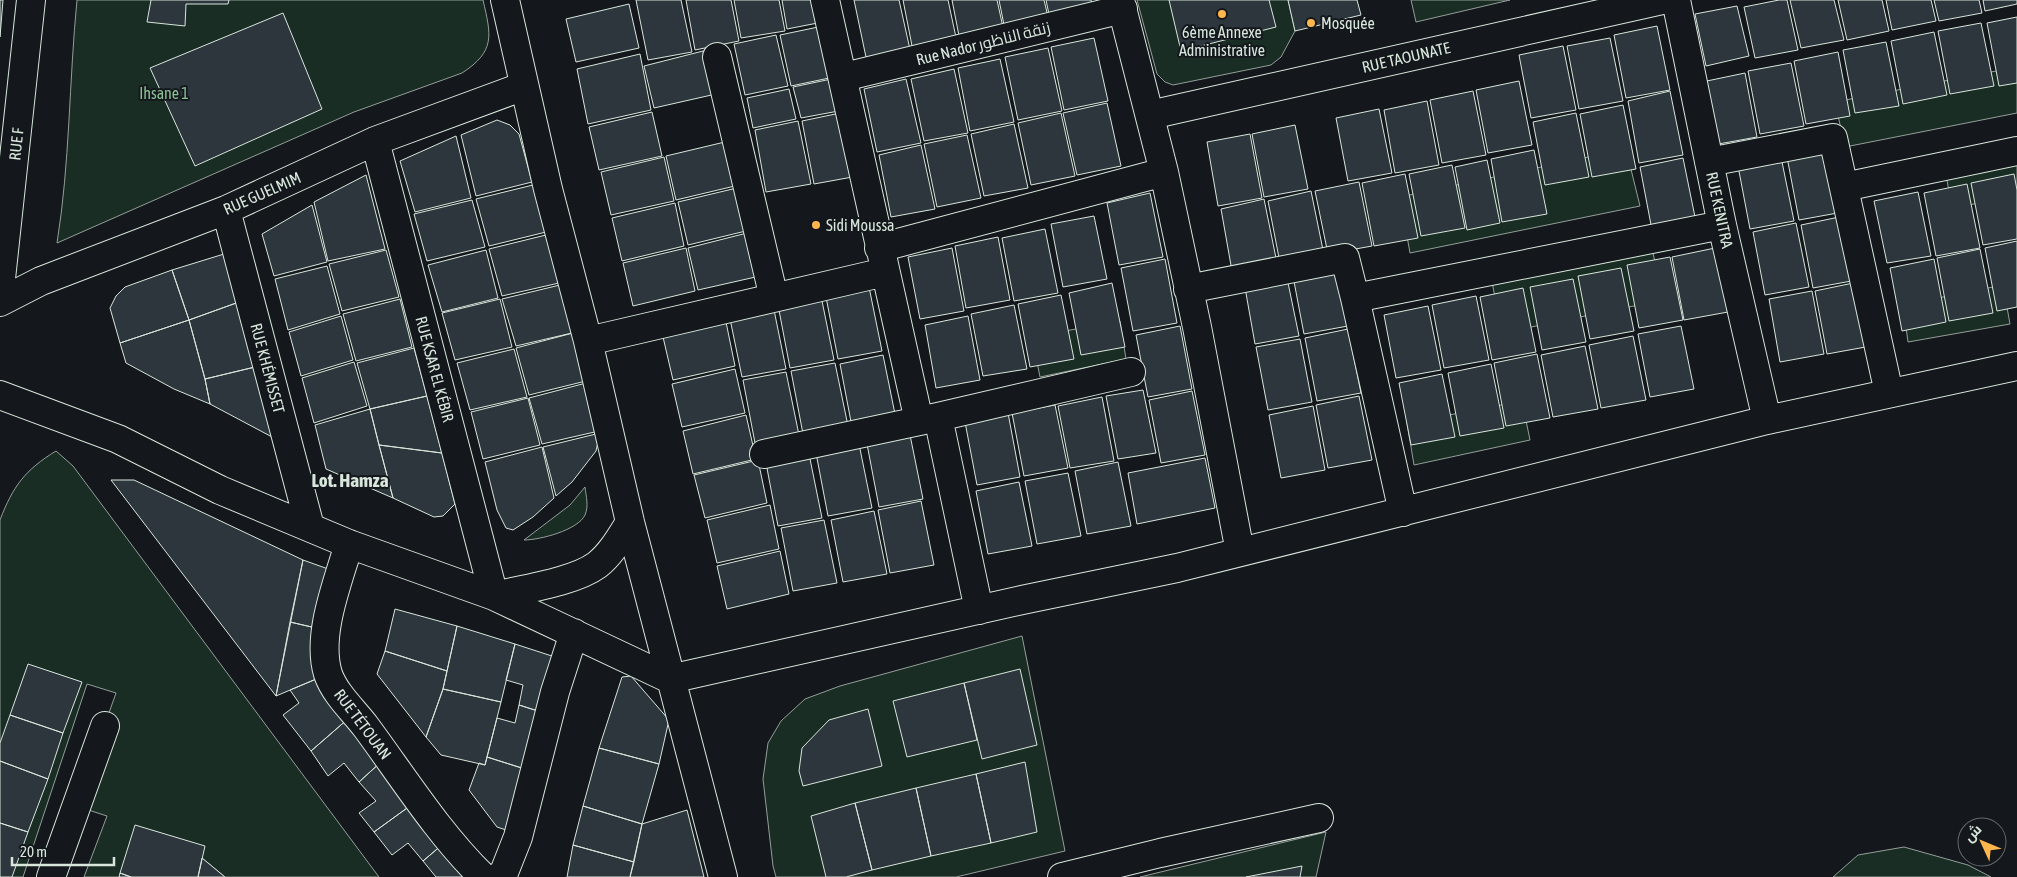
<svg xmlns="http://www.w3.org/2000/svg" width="2017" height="877" font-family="'Asap Condensed',Cairo,sans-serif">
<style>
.green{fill:#1a2d24;stroke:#939e99}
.building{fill:#2c363c;stroke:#d8e6dc}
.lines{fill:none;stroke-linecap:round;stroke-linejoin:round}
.minor-casing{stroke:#d8e6dc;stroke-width:30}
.minor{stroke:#14181c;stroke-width:28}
.poi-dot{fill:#ffb74d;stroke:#14181c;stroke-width:2}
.labels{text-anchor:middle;stroke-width:4;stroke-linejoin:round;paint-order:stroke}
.poi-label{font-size:16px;fill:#d8e6dc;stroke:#14181c;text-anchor:start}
.street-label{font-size:16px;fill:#d8e6dc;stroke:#14181c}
.park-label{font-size:16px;fill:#8ac095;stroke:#14181c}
.quarter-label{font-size:19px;font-weight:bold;fill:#d8e6dc;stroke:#14181c}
</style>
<rect width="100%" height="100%" fill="#14181c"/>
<path class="green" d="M77 0H483C491 35 496 51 462 73L354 112 57 243C70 163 69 81 77 0Z
M1137 0H1288L1295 31 1281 57 1271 65 1173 85 1165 82 1157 74Z
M1411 0H1510L1416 22Z
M2017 67V113L1845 147 1835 102Z
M1626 149 1640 206 1410 253 1400 197Z
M2017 162V196L1952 208 1946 175Z
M1652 248 1663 300 1502 333 1492 282Z
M2003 285 2010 324 1908 342 1903 305Z
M1120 321 1126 359 1040 377 1032 337Z
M1522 401 1530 440 1414 465 1407 423Z
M56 451 73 466 379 877H225L202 858 198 877H84L107 816 76 806 116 693 87 684 23 877H0V520C13 486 25 470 56 451Z
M585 487C586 496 589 506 585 515 578 530 540 540 524 540L570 505Z
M1022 636 1065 851 956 877H776L773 866 763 779 768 743 781 721 805 699 840 686Z
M1326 832 1316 877H1140Z
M1904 847 1968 865 1991 877H1833L1858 855Z"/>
<path class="building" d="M0 0H3L0 37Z
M151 0H229L228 4H186L185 26 147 22Z
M636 0H681L692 52 648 60Z
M686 0H731L739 41 695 50Z
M734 0H779L785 31 741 38Z
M782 0H823L828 21 787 29Z
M854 0H899L911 54 867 62Z
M903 0H948L957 42 913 51Z
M952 0H997L1004 32 960 41Z
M999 0H1044L1049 21 1005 30Z
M1046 0H1091L1094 11 1050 19Z
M1169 0H1269L1276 27 1181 51Z
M1288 0H1357L1361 15 1295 31Z
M1779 0H1787L1798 50 1755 58 1744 7Z
M1790 0H1834L1844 40 1801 48Z
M1838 0H1882L1889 31 1847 40Z
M1886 0H1931L1936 21 1892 30Z
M1934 0H1979L1982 13 1939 21Z
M1983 0H2017V4L1985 11Z
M629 4 639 48 576 62 566 19Z
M1737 6 1749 56 1706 66 1695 14Z
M283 13 322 109 195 166 150 68Z
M2017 17V83L1999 86 1987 23Z
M1981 23 1994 86 1950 94 1938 31Z
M823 26 834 77 791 86 780 35Z
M1657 26 1670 90 1626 98 1614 35Z
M1934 32 1947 95 1903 104 1891 41Z
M776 35 788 86 745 95 734 44Z
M1094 38 1108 101 1064 110 1051 47Z
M1610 38 1623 101 1579 109 1567 46Z
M1886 42 1899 106 1855 113 1843 50Z
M1563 46 1576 110 1531 118 1519 55Z
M1048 48 1062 111 1018 120 1005 57Z
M707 50 716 94 654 108 644 66Z
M1838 52 1850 116 1806 124 1794 61Z
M640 54 651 110 588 124 577 69Z
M1000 59 1014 122 970 131 958 68Z
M1791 63 1804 126 1760 134 1748 71Z
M954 69 968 133 924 141 911 79Z
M1745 73 1757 137 1713 145 1702 82Z
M836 78 844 110 801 118 793 87Z
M906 79 921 143 877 152 864 89Z
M1519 81 1532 145 1488 153 1476 90Z
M789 89 796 119 753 128 747 98Z
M1473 91 1486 155 1442 163 1430 100Z
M1670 91 1683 155 1639 163 1628 101Z
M1427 101 1439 165 1395 173 1384 110Z
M1107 103 1121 166 1077 175 1063 113Z
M1623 105 1636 169 1592 177 1580 114Z
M1379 109 1392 173 1348 181 1336 118Z
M652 112 662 156 599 170 589 127Z
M845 112 858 176 814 184 802 121Z
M1061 113 1075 176 1031 185 1018 123Z
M1576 113 1589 177 1545 185 1533 122Z
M497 120 510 125 519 134 532 182 476 196 461 135Z
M798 121 811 184 766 192 755 130Z
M1014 124 1028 188 984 196 971 134Z
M1295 125 1308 189 1264 197 1252 134Z
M1250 134 1262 198 1218 206 1207 142Z
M967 135 981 198 937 207 924 144Z
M456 136 471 198 415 212 400 161Z
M729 141 739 185 676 200 666 156Z
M921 145 935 209 891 217 879 155Z
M1830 148 1843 212 1799 220 1787 157Z
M1534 150 1547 214 1502 222 1491 159Z
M664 157 674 201 611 215 601 172Z
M1781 157 1794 221 1750 229 1738 166Z
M1683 158 1696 222 1652 230 1640 167Z
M1487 160 1500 223 1467 230 1455 167Z
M1452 165 1465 228 1421 236 1409 174Z
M1405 174 1418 238 1374 246 1362 183Z
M2014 174 2017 190V239L1983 245 1971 183Z
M366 175 385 249 328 261 314 202Z
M1359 182 1372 246 1328 254 1315 191Z
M1967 184 1980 248 1936 256 1924 193Z
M533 185 546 232 489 246 476 199Z
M741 187 750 230 688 245 678 202Z
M1311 191 1324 255 1280 263 1268 201Z
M1918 192 1931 256 1887 263 1874 201Z
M1150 193 1163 257 1119 265 1107 203Z
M1264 199 1277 263 1232 271 1221 209Z
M472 200 485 247 427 261 414 214Z
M675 203 684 246 622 261 612 218Z
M312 205 327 262 274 276 262 234Z
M1094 216 1107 279 1063 287 1051 224Z
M1844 216 1857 280 1813 288 1801 225Z
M1796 223 1809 287 1765 295 1753 232Z
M1045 229 1058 293 1014 301 1002 238Z
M751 232 760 276 698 290 688 248Z
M546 235 559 283 502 296 489 249Z
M998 237 1010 300 966 308 955 246Z
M2017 241V307L1997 311 1985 248Z
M686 248 695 291 633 306 623 263Z
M952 248 964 311 920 319 908 257Z
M1715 248 1728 312 1684 320 1672 257Z
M1980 249 1993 313 1949 321 1937 258Z
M386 250 399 297 342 311 329 264Z
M486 250 498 298 442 312 428 265Z
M224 254 239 302 189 320 172 270Z
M1670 257 1683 320 1639 328 1627 265Z
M1165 259 1177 323 1133 331 1121 268Z
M1934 259 1946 322 1902 331 1890 268Z
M1335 262 1348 326 1304 334 1292 271Z
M327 266 340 314 288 330 275 279Z
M1621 268 1634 331 1590 339 1578 276Z
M172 270 189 320 120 343 110 308 116 296 125 287Z
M1286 273 1299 336 1255 344 1244 282Z
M1573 279 1586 342 1542 350 1530 287Z
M1858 282 1871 346 1827 354 1815 291Z
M1112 283 1125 347 1081 355 1069 293Z
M560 285 572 333 516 346 502 299Z
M869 287 882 351 838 359 826 297Z
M1523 288 1536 352 1492 360 1480 297Z
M1812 291 1824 354 1780 362 1769 299Z
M1061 295 1074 359 1030 367 1018 304Z
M821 296 834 360 790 368 778 305Z
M1476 296 1489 360 1444 368 1432 305Z
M400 299 412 347 356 361 343 314Z
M500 299 512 347 455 360 442 313Z
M239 302 255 367 205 379 189 320Z
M773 305 786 369 742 377 729 314Z
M1014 305 1027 369 983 376 971 314Z
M1428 306 1441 370 1396 378 1384 315Z
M341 316 353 360 301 376 289 332Z
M968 316 980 380 936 388 925 325Z
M189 320 205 379 210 404 174 389 126 363 120 343Z
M726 322 735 366 673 380 663 337Z
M1180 326 1192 389 1148 397 1136 335Z
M1681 326 1694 389 1650 397 1638 334Z
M1348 329 1361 393 1317 401 1305 338Z
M573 333 586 381 529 395 516 348Z
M1633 336 1646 400 1601 408 1589 345Z
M1300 339 1312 402 1268 410 1256 347Z
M1585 346 1598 409 1553 417 1541 355Z
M414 348 427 396 370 409 357 363Z
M514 349 527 397 470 410 457 363Z
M1537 354 1550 418 1506 426 1494 363Z
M883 355 896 419 852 427 840 364Z
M354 362 367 406 314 423 302 378Z
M835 363 848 426 803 434 791 371Z
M1491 364 1504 428 1460 436 1448 373Z
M255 367 274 438 210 404 205 379Z
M735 369 745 413 682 427 672 384Z
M786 372 799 435 755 443 743 380Z
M1442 374 1455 437 1411 445 1399 383Z
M586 383 599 431 542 444 529 398Z
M1143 390 1156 453 1118 459 1106 396Z
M1192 391 1205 455 1161 463 1149 400Z
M427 396 442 453 379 445 370 409Z
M1359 396 1372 460 1328 468 1316 405Z
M1102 397 1114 461 1070 468 1058 406Z
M528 398 540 445 483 459 471 412Z
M1055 405 1068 468 1024 476 1012 413Z
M1313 406 1325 470 1281 478 1269 415Z
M370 409 379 445 393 498 326 469 315 425Z
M1008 413 1020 477 977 485 965 422Z
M746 415 756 459 693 474 683 431Z
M600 433 596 451 572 482 556 496 543 447Z
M910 435 923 499 879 507 867 444Z
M859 444 872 508 828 516 816 453Z
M379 445 442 453 455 504 443 516 434 517 393 498Z
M542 447 554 498 533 517 513 530 506 528 497 510 485 462Z
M809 454 822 518 778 526 766 463Z
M1205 458 1215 508 1137 524 1128 473Z
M758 460 767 503 705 518 694 475Z
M1118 462 1131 526 1087 534 1075 471Z
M1068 473 1081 536 1037 544 1025 481Z
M111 480H134L303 560 276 696Z
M1019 482 1032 546 988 554 976 491Z
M921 501 934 565 890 573 878 510Z
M770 505 779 549 717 563 707 520Z
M874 511 887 574 843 582 831 520Z
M824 520 837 583 793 591 781 528Z
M780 551 789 594 727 609 717 566Z
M303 560 331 570 316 628 290 622Z
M395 609 457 626 447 671 385 651Z
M290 622 316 628 321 677 276 696Z
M457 626 515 644 501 702 443 689Z
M515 644 558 658 541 712 519 705 523 685 506 680Z
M385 651 447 671 443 689 426 737 377 674Z
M28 664 82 682 63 733 10 715Z
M1020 669 1037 745 982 759 964 683Z
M631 676 669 720 659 764 599 748 622 677Z
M321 677 349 718 311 751 283 715 299 703 290 690Z
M964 683 977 740 907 757 893 701Z
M443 689 501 702 485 765 441 755 426 737Z
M519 705 541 712 528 770 487 757 497 718 515 723Z
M868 709 882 766 803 786 799 771 802 748 829 720Z
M10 715 63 733 48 779 0 761V743Z
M349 718 382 761 359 782 344 763 328 776 311 751Z
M599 748 659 764 642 824 583 806Z
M487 757 528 770 512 832 497 827 469 790 479 763 485 765Z
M0 761 48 779 28 832 0 823Z
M382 761 414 803 374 832 359 813 376 801 359 782Z
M1025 762 1037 832 991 843 976 774Z
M976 774 991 843 931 856 916 788Z
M916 788 931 856 872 870 855 803Z
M414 803 443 844 423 861 408 843 392 855 374 832Z
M855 803 872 870 846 877H826L811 816Z
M583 806 642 824 634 862 573 845Z
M687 810 704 877H630L642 824Z
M0 823 28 832 12 877H0Z
M135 825 205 846 198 877H131L120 873Z
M443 844 471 877H436L423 861Z
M573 845 634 862 630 877H567Z
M202 858 225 877H198Z
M1302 866 1300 877H1246Z
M120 873 131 877H119Z"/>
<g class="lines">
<defs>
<path id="minor" d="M505 0 548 189 588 341 630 522 723 877
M825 0 919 421
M1120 0 1164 172 1197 327 1240 552
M1676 0 1722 225 1767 420
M717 57 774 298
M844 77 1123 9
M1150 115 1662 0
M375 141 494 596C523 589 574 582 597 565 611 554 620 538 630 522
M1709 162 1833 138 1889 393
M1844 187 2017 151
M226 210 310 527
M879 248 1164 172
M0 288 31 0
M1188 289 1345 258 1355 298
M0 302 41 281 226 210 375 141 524 86
M588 341 885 272
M0 395 118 439 220 490 349 544 494 596 670 679 1022 600 1177 568 1767 420 2017 366
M938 417 979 610
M764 454 938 417 1131 372
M1403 512 1355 298 1722 225
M349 544C338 582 316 635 328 674 335 694 353 710 366 727 403 777 438 833 483 877
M51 877 105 726
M498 877 503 875 518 837 555 692 574 633
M1062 877 1160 853 1319 818"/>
</defs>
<use href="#minor" class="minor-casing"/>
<use href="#minor" class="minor"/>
</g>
<g class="poi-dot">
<circle cx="1222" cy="14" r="5"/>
<circle cx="1311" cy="23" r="5"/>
<circle cx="816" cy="225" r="5"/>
</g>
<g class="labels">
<g class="poi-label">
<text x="1321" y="29">Mosquée</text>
<text x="1222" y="38" text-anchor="middle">6ème Annexe<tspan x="1222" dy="18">Administrative</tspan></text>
<text x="826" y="231">Sidi Moussa</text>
</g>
<g class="street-label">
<text transform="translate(983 43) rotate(-14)" y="6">Rue Nador زنقة الناظور</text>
<text transform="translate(1406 57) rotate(-13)" y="6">RUE TAOUNATE</text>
<text transform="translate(16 144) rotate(-84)" y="6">RUE F</text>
<text transform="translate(262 193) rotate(-24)" y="6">RUE GUELMIM</text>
<text transform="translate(1720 210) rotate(78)" y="6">RUE KENITRA</text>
<text transform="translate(268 368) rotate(75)" y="6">RUE KHÉMISSET</text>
<text transform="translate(435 369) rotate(75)" y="6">RUE KSAR EL KÉBIR</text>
<text transform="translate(363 724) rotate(53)" y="6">RUE TÉTOUAN</text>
</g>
<g class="park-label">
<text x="164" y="99">Ihsane 1</text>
</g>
<g class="quarter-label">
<text x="350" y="487">Lot. Hamza</text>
</g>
</g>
<g transform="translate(1982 842) rotate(314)"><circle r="24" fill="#14181c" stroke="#626a69"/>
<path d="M0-4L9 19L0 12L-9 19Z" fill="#ffb74d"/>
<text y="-8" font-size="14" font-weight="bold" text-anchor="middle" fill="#d8e6dc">ش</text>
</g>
<path d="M12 857v8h102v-8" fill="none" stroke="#d8e6dc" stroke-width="2.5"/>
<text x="20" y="857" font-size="15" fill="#d8e6dc" stroke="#14181c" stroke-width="4" paint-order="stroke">20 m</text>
</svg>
